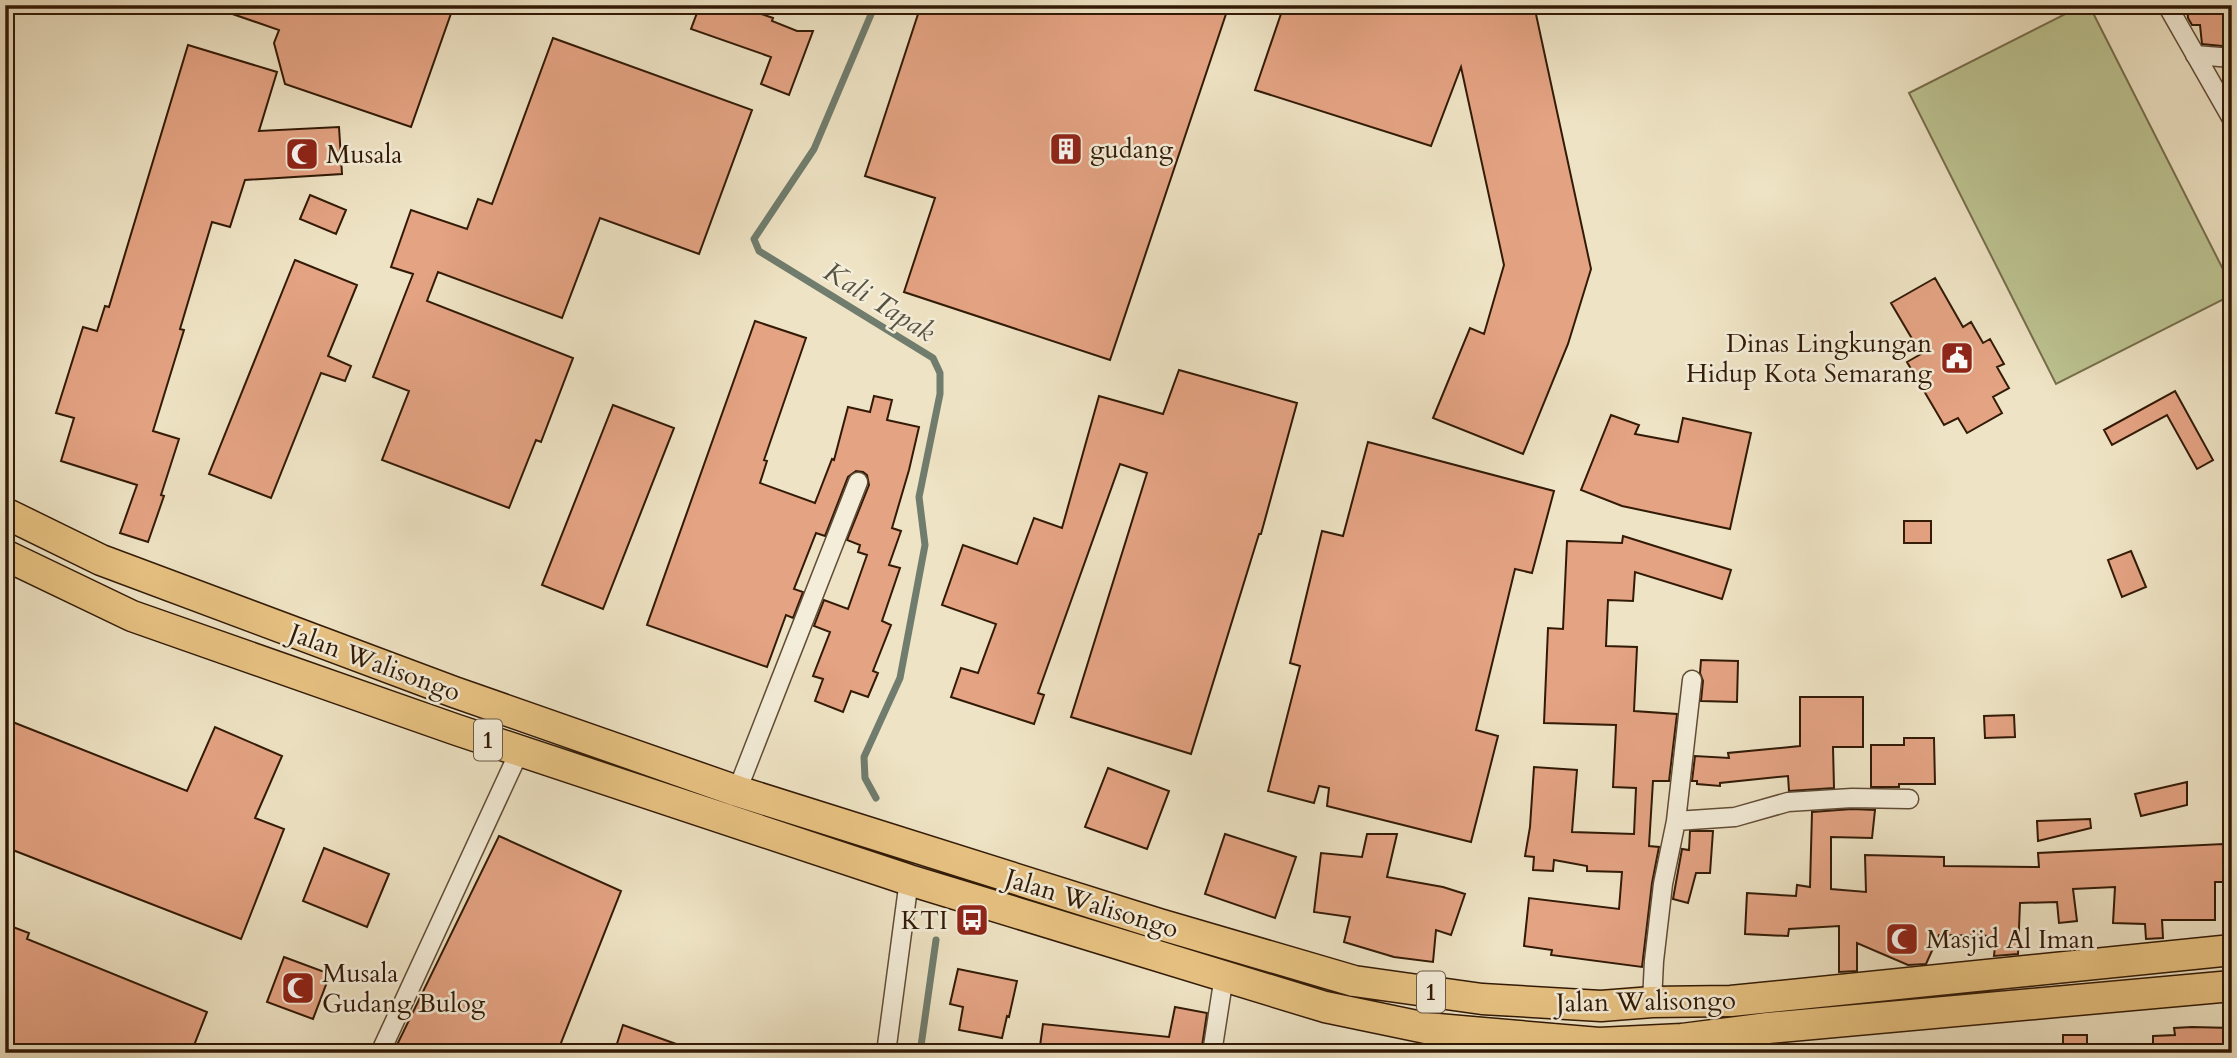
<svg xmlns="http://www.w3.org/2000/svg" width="2237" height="1058" font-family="Cardo,serif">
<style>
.green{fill:#bcc391;stroke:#776e4c;stroke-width:2}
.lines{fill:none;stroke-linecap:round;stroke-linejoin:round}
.stream{stroke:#707c6d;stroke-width:7}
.building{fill:#e4a383;stroke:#321a06;stroke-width:2}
.minor-casing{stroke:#614c36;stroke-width:21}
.trunk-casing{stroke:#321a06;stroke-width:33}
.minor{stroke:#f4edd9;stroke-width:18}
.trunk{stroke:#e7c282;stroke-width:30}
.labels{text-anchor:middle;stroke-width:5;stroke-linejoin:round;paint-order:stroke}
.shield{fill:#f4edd9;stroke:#6c5945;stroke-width:2}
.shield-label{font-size:24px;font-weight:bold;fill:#321a06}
.poi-label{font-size:26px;fill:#321a06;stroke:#f4edd9;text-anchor:start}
.street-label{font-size:26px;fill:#321a06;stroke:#f4edd9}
.water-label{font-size:28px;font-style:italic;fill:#565342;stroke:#f4edd9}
</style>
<rect width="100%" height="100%" fill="#eee3c4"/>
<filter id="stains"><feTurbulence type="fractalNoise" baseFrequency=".00286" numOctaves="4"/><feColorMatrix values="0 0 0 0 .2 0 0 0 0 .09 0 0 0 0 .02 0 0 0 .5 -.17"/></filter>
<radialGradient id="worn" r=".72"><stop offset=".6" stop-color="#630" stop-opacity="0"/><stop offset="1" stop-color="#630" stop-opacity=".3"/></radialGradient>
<path class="green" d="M2083 5H2089L2232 287V295L2056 384 1909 93Z"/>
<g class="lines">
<path class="stream" d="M875 5 814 149 754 239 759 251 933 358 940 373V394L919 497 925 545 900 678 864 757 865 778 876 798
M920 1053 936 940"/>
</g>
<path class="building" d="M215 5H454L411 127 285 84 274 43 279 30 215 8Z
M700 5H735L773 18 772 21 797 31H813L789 95 761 84 771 57 691 29Z
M921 5H1229L1110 360 904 292 935 198 865 176Z
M1284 5H1534L1591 269 1568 344 1523 454 1433 418 1470 328 1484 334 1504 265 1461 67 1431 146 1255 90Z
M2187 5H2232V47L2202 44 2200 25H2192L2188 18Z
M553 38 752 110 699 254 600 218 562 318 438 272 427 301 573 358 541 442 536 440 509 508 382 460 409 391 373 377 413 274 391 267 411 210 467 229 478 199 492 204Z
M188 45 277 72 259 131 339 127 342 174 245 180 230 227 212 222 180 329 184 330 153 431 179 439 161 495 164 496 148 542 120 533 137 485 61 461 74 418 56 413 83 327 97 331 105 306 109 307Z
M310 195 346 210 336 234 300 219Z
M295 260 357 285 328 356 351 366 345 381 321 373 271 498 209 474Z
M1935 278 1963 327 1971 322 1983 343 1990 339 2004 364 1997 367 2009 388 1993 397 2002 413 1967 433 1958 418 1944 425 1907 362 1921 354 1891 303Z
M755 321 806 338 764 460 767 461 760 483 815 503 832 459 834 460 848 407 870 412 874 396 892 400 887 420 919 427 909 470 892 528 901 531 889 565 900 568 882 621 891 625 873 671 878 673 868 697 851 691 843 712 815 701 823 679 813 676 830 632 814 626 824 600 848 609 867 555 858 552 860 545 847 540 869 485 867 475 863 472 856 471 848 477 825 536 816 533 794 589 803 592 793 618 786 615 767 667 647 625Z
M1179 370 1297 403 1261 534H1259L1191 754 1071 717 1147 473 1120 464 1038 693 1044 695 1034 724 951 697 961 668 978 673 996 624 942 605 963 545 1017 564 1034 518 1062 528 1099 396 1163 414Z
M2175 391 2213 460 2197 469 2167 415 2112 445 2104 430Z
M613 405 674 428 603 609 542 585Z
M1611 415 1639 425 1635 434 1678 442 1683 418 1751 433 1730 529 1622 506 1581 490Z
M1368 442 1554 491 1532 573 1515 569 1476 730 1498 736 1471 842 1327 806 1329 788 1319 786 1314 803 1268 791 1300 666 1290 663 1322 531 1343 536Z
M1904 521H1931V543H1904Z
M1623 536 1731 570 1722 599 1635 572 1633 601 1608 600 1606 646 1637 647 1634 711 1677 714 1669 781H1653L1649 846 1659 847 1652 883 1642 967 1551 955 1552 950 1524 946 1529 898 1619 909 1622 872 1587 871V866L1554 860 1553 871 1533 870 1534 857 1525 856 1530 827 1534 767 1577 770 1572 832 1634 834 1636 788 1613 787 1616 725 1544 723 1548 628 1563 629 1567 541 1622 543Z
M2131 551 2146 587 2122 597 2108 560Z
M1701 660 1738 661 1737 702 1701 701 1703 681 1700 673Z
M1800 697H1863V747H1833L1834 788 1789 791 1788 776 1720 783V786L1697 784V781H1692L1695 756 1729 758 1728 753 1800 746Z
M2014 715 2015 737 1985 738 1984 716Z
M5 719 187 791 215 727 282 756 255 818 284 829 241 939 5 847Z
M1904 738H1934L1935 784H1899V787H1871V745H1904Z
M1108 768 1169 791 1147 849 1085 827Z
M2187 782V805L2141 816 2135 794Z
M1852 809 1875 810 1872 838 1831 837V889L1866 892 1865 855 1944 857V866L2039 867 2038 853 2223 844V882H2215V920H2162L2163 938 2146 939 2145 924 2113 923 2115 887 2073 889 2077 921 2059 923 2057 902 2020 903 2018 954 1994 956 1996 936 1939 935 1926 964 1908 965 1857 943V971L1839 972V926L1789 929 1788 936 1745 934 1747 893 1796 896 1797 885 1810 887 1812 812Z
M2090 819 2091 828 2038 841 2037 821Z
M1690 831H1713L1710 873H1696L1688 903 1673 899 1682 849 1689 850Z
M1225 834 1296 857 1275 918 1205 894Z
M1367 834H1397L1387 877 1443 887 1465 894 1451 935 1436 930 1433 962 1394 957 1344 942 1350 917 1314 912 1321 853 1362 857Z
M499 836 621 891 557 1053H393Z
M324 848 389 874 367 927 303 901Z
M5 924 29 933 27 939 207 1012 191 1053H5Z
M284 957 330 974 313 1019 267 1002Z
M958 969 1017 981 1009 1017 1007 1016 1002 1038 959 1030 963 1007 950 1004Z
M1175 1007 1207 1013 1201 1053H1039L1043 1024 1169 1037Z
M623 1025 693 1050V1053H614Z
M2192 1027 2232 1028V1053H2153V1036L2175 1035 2174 1028Z
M2063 1035H2087V1053H2063Z"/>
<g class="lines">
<defs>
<path id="minor" d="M2167 5 2232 119
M2195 55 2232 58
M737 791 858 482
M1676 821 1735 817 1788 802 1852 798 1909 799
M1652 1002 1654 961 1663 884 1676 821 1692 680
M380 1053 520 750
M886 1053 909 880
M1212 1053 1224 976"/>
<path id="trunk" d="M5 513 101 560 454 692 737 791 1159 924 1354 981 1482 999 1601 1006 1652 1002 1731 1001 2232 950
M5 555 132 616 457 730 909 880 1325 1007 1426 1028 1599 1043 1682 1039 1768 1028 2232 986"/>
</defs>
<use href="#minor" class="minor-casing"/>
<use href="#trunk" class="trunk-casing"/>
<use href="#minor" class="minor"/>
<use href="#trunk" class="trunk"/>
</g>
<defs>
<symbol id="building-square" viewBox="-11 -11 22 22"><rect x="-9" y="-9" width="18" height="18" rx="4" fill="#8f2418" stroke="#f4edd9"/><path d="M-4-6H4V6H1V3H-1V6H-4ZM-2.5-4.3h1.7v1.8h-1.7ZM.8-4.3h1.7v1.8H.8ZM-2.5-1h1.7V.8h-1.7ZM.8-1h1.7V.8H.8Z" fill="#fff"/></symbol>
<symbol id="mosque-square" viewBox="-11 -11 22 22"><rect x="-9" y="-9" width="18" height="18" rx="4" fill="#8f2418" stroke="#f4edd9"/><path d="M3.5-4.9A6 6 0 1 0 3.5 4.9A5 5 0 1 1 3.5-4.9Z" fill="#fff"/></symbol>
<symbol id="civic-square" viewBox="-11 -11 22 22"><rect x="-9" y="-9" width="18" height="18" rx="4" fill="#8f2418" stroke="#f4edd9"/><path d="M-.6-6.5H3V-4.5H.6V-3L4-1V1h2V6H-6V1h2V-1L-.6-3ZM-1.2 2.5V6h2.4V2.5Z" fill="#fff"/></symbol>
<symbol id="bus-square" viewBox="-11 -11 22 22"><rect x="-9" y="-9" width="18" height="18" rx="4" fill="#8f2418" stroke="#f4edd9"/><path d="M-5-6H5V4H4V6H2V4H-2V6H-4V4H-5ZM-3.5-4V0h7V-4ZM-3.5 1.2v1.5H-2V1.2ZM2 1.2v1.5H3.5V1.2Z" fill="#fff"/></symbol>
</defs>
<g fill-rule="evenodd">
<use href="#building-square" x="1047" y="130" width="38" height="38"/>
<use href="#mosque-square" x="283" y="135" width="38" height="38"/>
<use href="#civic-square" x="1938" y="339" width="38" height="38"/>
<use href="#bus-square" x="953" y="901" width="38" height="38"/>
<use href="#mosque-square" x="1883" y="920" width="38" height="38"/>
<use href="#mosque-square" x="279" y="969" width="38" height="38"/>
</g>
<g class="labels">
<g class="shield">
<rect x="474" y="719.5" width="28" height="41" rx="5"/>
<rect x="1417" y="971.5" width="28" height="41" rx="5"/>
</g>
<g class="shield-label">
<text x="488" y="748">1</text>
<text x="1431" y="1000">1</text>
</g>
<g class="poi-label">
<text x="1090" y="158">gudang</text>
<text x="326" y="163">Musala</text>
<text x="1932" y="352" text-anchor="end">Dinas Lingkungan<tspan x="1932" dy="30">Hidup Kota Semarang</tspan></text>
<text x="948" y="929" text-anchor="end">KTI</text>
<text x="1926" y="948">Masjid Al Iman</text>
<text x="322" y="982">Musala<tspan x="322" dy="30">Gudang Bulog</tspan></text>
</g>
<g class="street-label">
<text transform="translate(375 662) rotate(20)" y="9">Jalan Walisongo</text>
<text transform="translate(1092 903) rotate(17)" y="9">Jalan Walisongo</text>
<text transform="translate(1646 1001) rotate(-1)" y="9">Jalan Walisongo</text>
</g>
<g class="water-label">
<text transform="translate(880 301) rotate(32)" y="10">Kali Tapak</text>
</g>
</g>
<rect width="2237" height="1058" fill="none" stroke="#eee3c4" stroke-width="28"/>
<rect x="7" y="7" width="2223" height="1044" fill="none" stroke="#321a06" stroke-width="3.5"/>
<rect x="14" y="14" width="2209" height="1030" fill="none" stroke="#321a06" stroke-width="2"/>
<rect width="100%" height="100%" filter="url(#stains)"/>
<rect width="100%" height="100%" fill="url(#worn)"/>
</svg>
